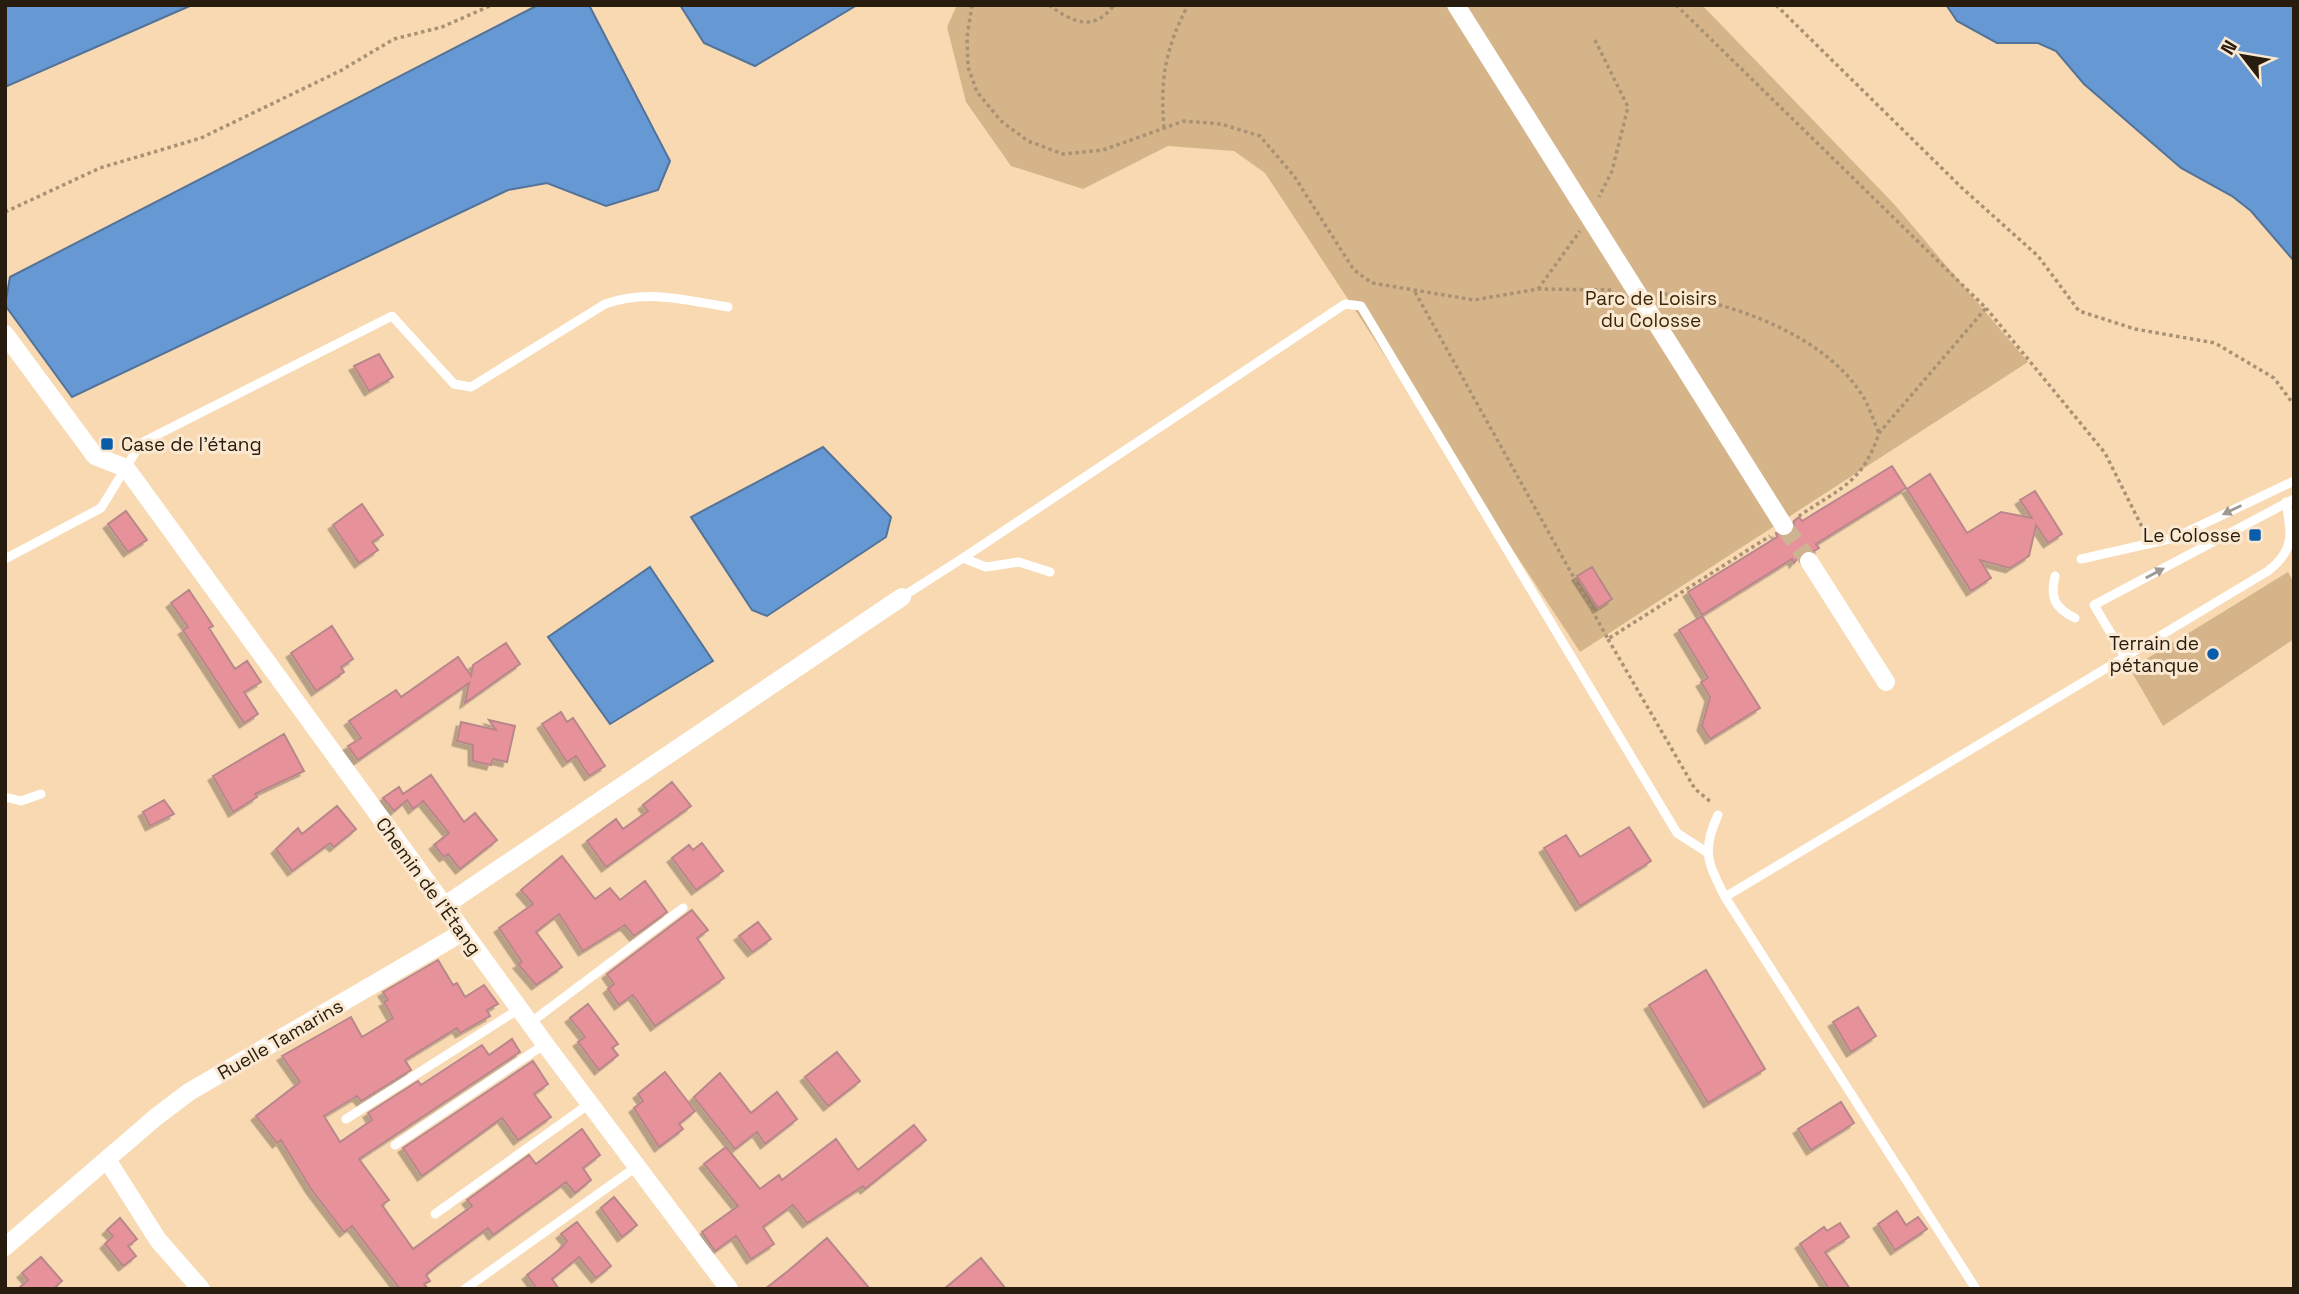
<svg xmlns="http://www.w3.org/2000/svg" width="2299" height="1294" font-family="'Space Grotesk',sans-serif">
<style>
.green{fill:#d5b48a}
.water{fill:#6698d3;stroke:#537398;stroke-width:2}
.building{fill:#e7929a;stroke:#b9878b;stroke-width:2;filter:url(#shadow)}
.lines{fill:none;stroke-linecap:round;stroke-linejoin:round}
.street-tunnel{stroke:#ceb391;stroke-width:18;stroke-dasharray:18 9;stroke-linecap:butt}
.path{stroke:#a99274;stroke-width:3.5;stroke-dasharray:3.5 3.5;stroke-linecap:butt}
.lane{stroke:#fff;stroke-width:9}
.street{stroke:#fff;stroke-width:18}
.oneway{fill:#9e9992}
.poi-dot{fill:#085caa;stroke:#fbe8d1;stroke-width:2.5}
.labels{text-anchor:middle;stroke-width:6;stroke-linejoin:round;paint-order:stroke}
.park-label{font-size:19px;fill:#3a2607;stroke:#fbe8d1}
.poi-label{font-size:19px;fill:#271c0d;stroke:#fbe8d1;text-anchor:end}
.street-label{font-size:19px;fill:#271c0d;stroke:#fbe8d1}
</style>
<defs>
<filter id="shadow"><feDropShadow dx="-4.5" dy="4.5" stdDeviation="0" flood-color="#0004"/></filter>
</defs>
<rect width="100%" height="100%" fill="#f8d9b2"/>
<path class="green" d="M957 5H1702L1894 204 2028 362 1580 652 1265 173 1234 151 1168 146 1083 189 1011 166 966 102 947 27Z
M2288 572 2294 583V639L2163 726 2130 669Z"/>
<path class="water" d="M5 5H192L5 87Z
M538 5H589L670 161 658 190 606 206 547 183 508 190 72 397 5 305 10 277Z
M680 5H857L755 66 704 43Z
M2294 5V261L2251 211 2232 196 2181 168 2084 84 2056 51 2038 43H1997L1957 21 1947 6Z
M823 447 891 517 886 537 767 616 752 610 691 517Z
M650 567 713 661 610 724 548 637Z"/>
<path class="building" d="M379 354 393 377 369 391 354 366Z
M1892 466 1906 488 1816 544 1819 548 1814 551 1802 552 1794 563 1792 559 1702 615 1688 592 1777 537 1776 533 1789 536 1794 531V521L1799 517 1802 521Z
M1930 474 1967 533 2001 512 2032 518 2020 500 2035 491 2062 534 2048 543 2036 525 2029 556 2010 568 1980 560 1991 578 1971 591 1907 489Z
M362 504 383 535 372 542 378 550 359 563 333 525Z
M126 511 147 540 128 552 108 524Z
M1592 567 1612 599 1598 608 1577 576Z
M189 590 213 626 209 628 235 669 247 661 261 682 244 692 258 714 244 723 183 630 188 627 171 603Z
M1702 616 1760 708 1710 739 1702 726 1710 697 1701 682 1708 678 1679 630Z
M332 626 353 659 341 667 344 672 316 691 291 653Z
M506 643 520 664 465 703 469 683 358 760 348 746 361 738 349 721 396 690 401 697 458 657 471 676 473 665Z
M561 712 567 722 573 718 605 766 589 776 576 756 567 762 542 724Z
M489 720 515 726 507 762 493 759 491 765 473 761V745L457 741 461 722 496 730Z
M284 734 304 771 255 794 257 797 233 812 213 776Z
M431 775 464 822 475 813 497 840 460 869 448 854 444 857 434 845 449 833 423 801 413 809 407 800 394 811 383 798 399 787 403 794Z
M672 782 691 806 606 867 587 841 616 819 623 829 648 811 643 805Z
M164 800 174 814 150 826 143 812Z
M337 806 356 829 334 847 330 843 292 871 276 849 298 828 302 834Z
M1629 827 1651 861 1580 906 1544 848 1566 835 1580 857Z
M702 843 723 871 696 890 672 858 689 845 693 850Z
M562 856 595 899 610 888 620 900 645 881 667 912 634 936 625 925 583 951 559 914 536 932 562 967 536 985 518 964 522 962 499 928 533 904 521 890Z
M692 910 708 930 697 938 724 978 655 1026 633 995 619 1005 608 989 614 984 607 974Z
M758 922 771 939 752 952 739 936Z
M438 960 453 985 457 983 465 997 484 985 498 1004 487 1010 490 1016 460 1033 457 1028 405 1060 411 1070 361 1101 357 1096 324 1116 340 1142 372 1120 368 1113 418 1081 421 1085 482 1045 489 1055 512 1039 520 1052 359 1159 389 1200 382 1205 413 1249 472 1206 467 1200 529 1155 536 1164 582 1129 600 1155 583 1168 591 1180 575 1193 566 1182 493 1235 488 1228 439 1264 426 1275 430 1281 424 1284 428 1289H400L352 1226 344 1232 311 1189 281 1140 277 1143 256 1116 300 1082 282 1056 351 1017 362 1037 393 1018 384 1002 388 1000 383 992Z
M1706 970 1765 1069 1708 1103 1649 1005Z
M588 1004 618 1044 612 1048 618 1055 599 1070 578 1042 585 1037 570 1018Z
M1858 1007 1876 1036 1851 1052 1833 1022Z
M837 1052 860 1081 828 1106 805 1077Z
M533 1061 548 1084 534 1094 551 1117 518 1140 502 1118 422 1176 403 1148Z
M665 1072 695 1111 679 1124 683 1129 659 1147 634 1108 643 1101 638 1094Z
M720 1073 751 1113 777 1092 797 1119 765 1144 757 1132 735 1149 694 1097Z
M1841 1102 1854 1123 1811 1150 1798 1129Z
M914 1125 926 1140 865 1189 863 1186 807 1223 793 1205 763 1227 774 1244 751 1259 736 1236 715 1251 702 1232 738 1206 704 1164 726 1147 760 1189 779 1175 782 1180 836 1139 858 1170Z
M614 1197 637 1225 622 1237 601 1208Z
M1897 1211 1906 1225 1918 1217 1927 1229 1895 1250 1878 1224Z
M120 1218 137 1239 128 1246 136 1256 123 1266 105 1244 113 1236 107 1230Z
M577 1222 611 1266 596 1278 579 1257 552 1279 559 1289H537L527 1275 559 1250 567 1241 561 1234Z
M1840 1223 1849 1237 1825 1252 1850 1289H1829L1800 1244 1824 1227 1827 1231Z
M827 1238 870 1289H765L788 1271Z
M41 1257 62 1281 53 1289H18L28 1280 22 1273Z
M981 1258 1006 1289H944Z"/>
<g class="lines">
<path class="street-tunnel" d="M1784 526 1809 561"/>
<path class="path" d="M972 5 967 37 968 67 977 92 1001 121 1028 141 1063 154 1103 150 1184 121 1221 124 1260 136 1294 176 1354 270 1372 283 1474 300 1538 289 1614 290
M1049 5C1073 23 1094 32 1114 5
M1676 5 1986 308 1879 433C1863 483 1840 488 1799 516
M1776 5 1962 188 2038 256 2079 311 2135 329 2215 343 2274 378 2294 405
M1595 40 1628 107 1612 171 1599 197
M1164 128C1160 80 1165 49 1188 5
M5 212 100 168 201 138 340 71 394 39 442 27 492 5
M1538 289 1580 231
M1415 292 1608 639 1770 536
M1657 293C1727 300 1826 334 1864 398 1870 409 1874 422 1879 433
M1986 308 2105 453 2144 531
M1608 639 1695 789 1711 802"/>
<path class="lane" d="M5 559 101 508 141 443 392 316 454 384 471 387 605 304C647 289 685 300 728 307
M2081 559 2174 538 2294 481
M1050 572 1019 562 986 567 963 558 1345 304 1361 306 1677 833 1708 853
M2055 576C2050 597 2054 608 2075 618
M902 597 963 558
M2125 657 2094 605 2294 499
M5 797 21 801 41 794
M1718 815C1701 851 1708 863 1725 897L1976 1289
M1725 897 2268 571C2296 549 2291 534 2286 502
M530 1023 683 908
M346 1119 519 1009
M395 1145 545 1044
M435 1214 589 1104
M465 1289 636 1167"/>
<path class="street" d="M1456 5 1784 526
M5 334 95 456 126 468 545 1044 729 1289
M1809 561 1886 682
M444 906 902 597
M108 1161 158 1240 201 1289
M5 1247 156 1117 189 1092 463 932"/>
</g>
<defs><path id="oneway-solid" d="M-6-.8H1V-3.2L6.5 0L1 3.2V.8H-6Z" transform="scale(1.75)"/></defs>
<g class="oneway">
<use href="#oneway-solid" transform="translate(2232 510) rotate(154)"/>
<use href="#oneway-solid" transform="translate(2155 573) rotate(-28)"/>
</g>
<g class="poi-dot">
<rect x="100" y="437" width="14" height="14" rx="3.5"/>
<rect x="2248" y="528" width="14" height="14" rx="3.5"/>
<circle cx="2213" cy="654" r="7"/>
</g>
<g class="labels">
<g class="park-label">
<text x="1651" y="305">Parc de Loisirs<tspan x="1651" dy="22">du Colosse</tspan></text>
</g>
<g class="poi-label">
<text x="121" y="451" text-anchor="start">Case de l'étang</text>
<text x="2241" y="542">Le Colosse</text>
<text x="2199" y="650">Terrain de<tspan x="2199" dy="22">pétanque</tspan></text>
</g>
<g class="street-label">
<text transform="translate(429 886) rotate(54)" y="7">Chemin de l'Étang</text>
<text transform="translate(280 1039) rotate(-30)" y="7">Ruelle Tamarins</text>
</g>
</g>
<rect width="2299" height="1294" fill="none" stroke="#271c0d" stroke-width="14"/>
<g transform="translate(2243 56) rotate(301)" stroke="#fbe8d1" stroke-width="5" paint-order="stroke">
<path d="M0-5L12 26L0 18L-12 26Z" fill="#271c0d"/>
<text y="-10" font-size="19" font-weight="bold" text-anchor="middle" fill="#271c0d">N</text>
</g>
</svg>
